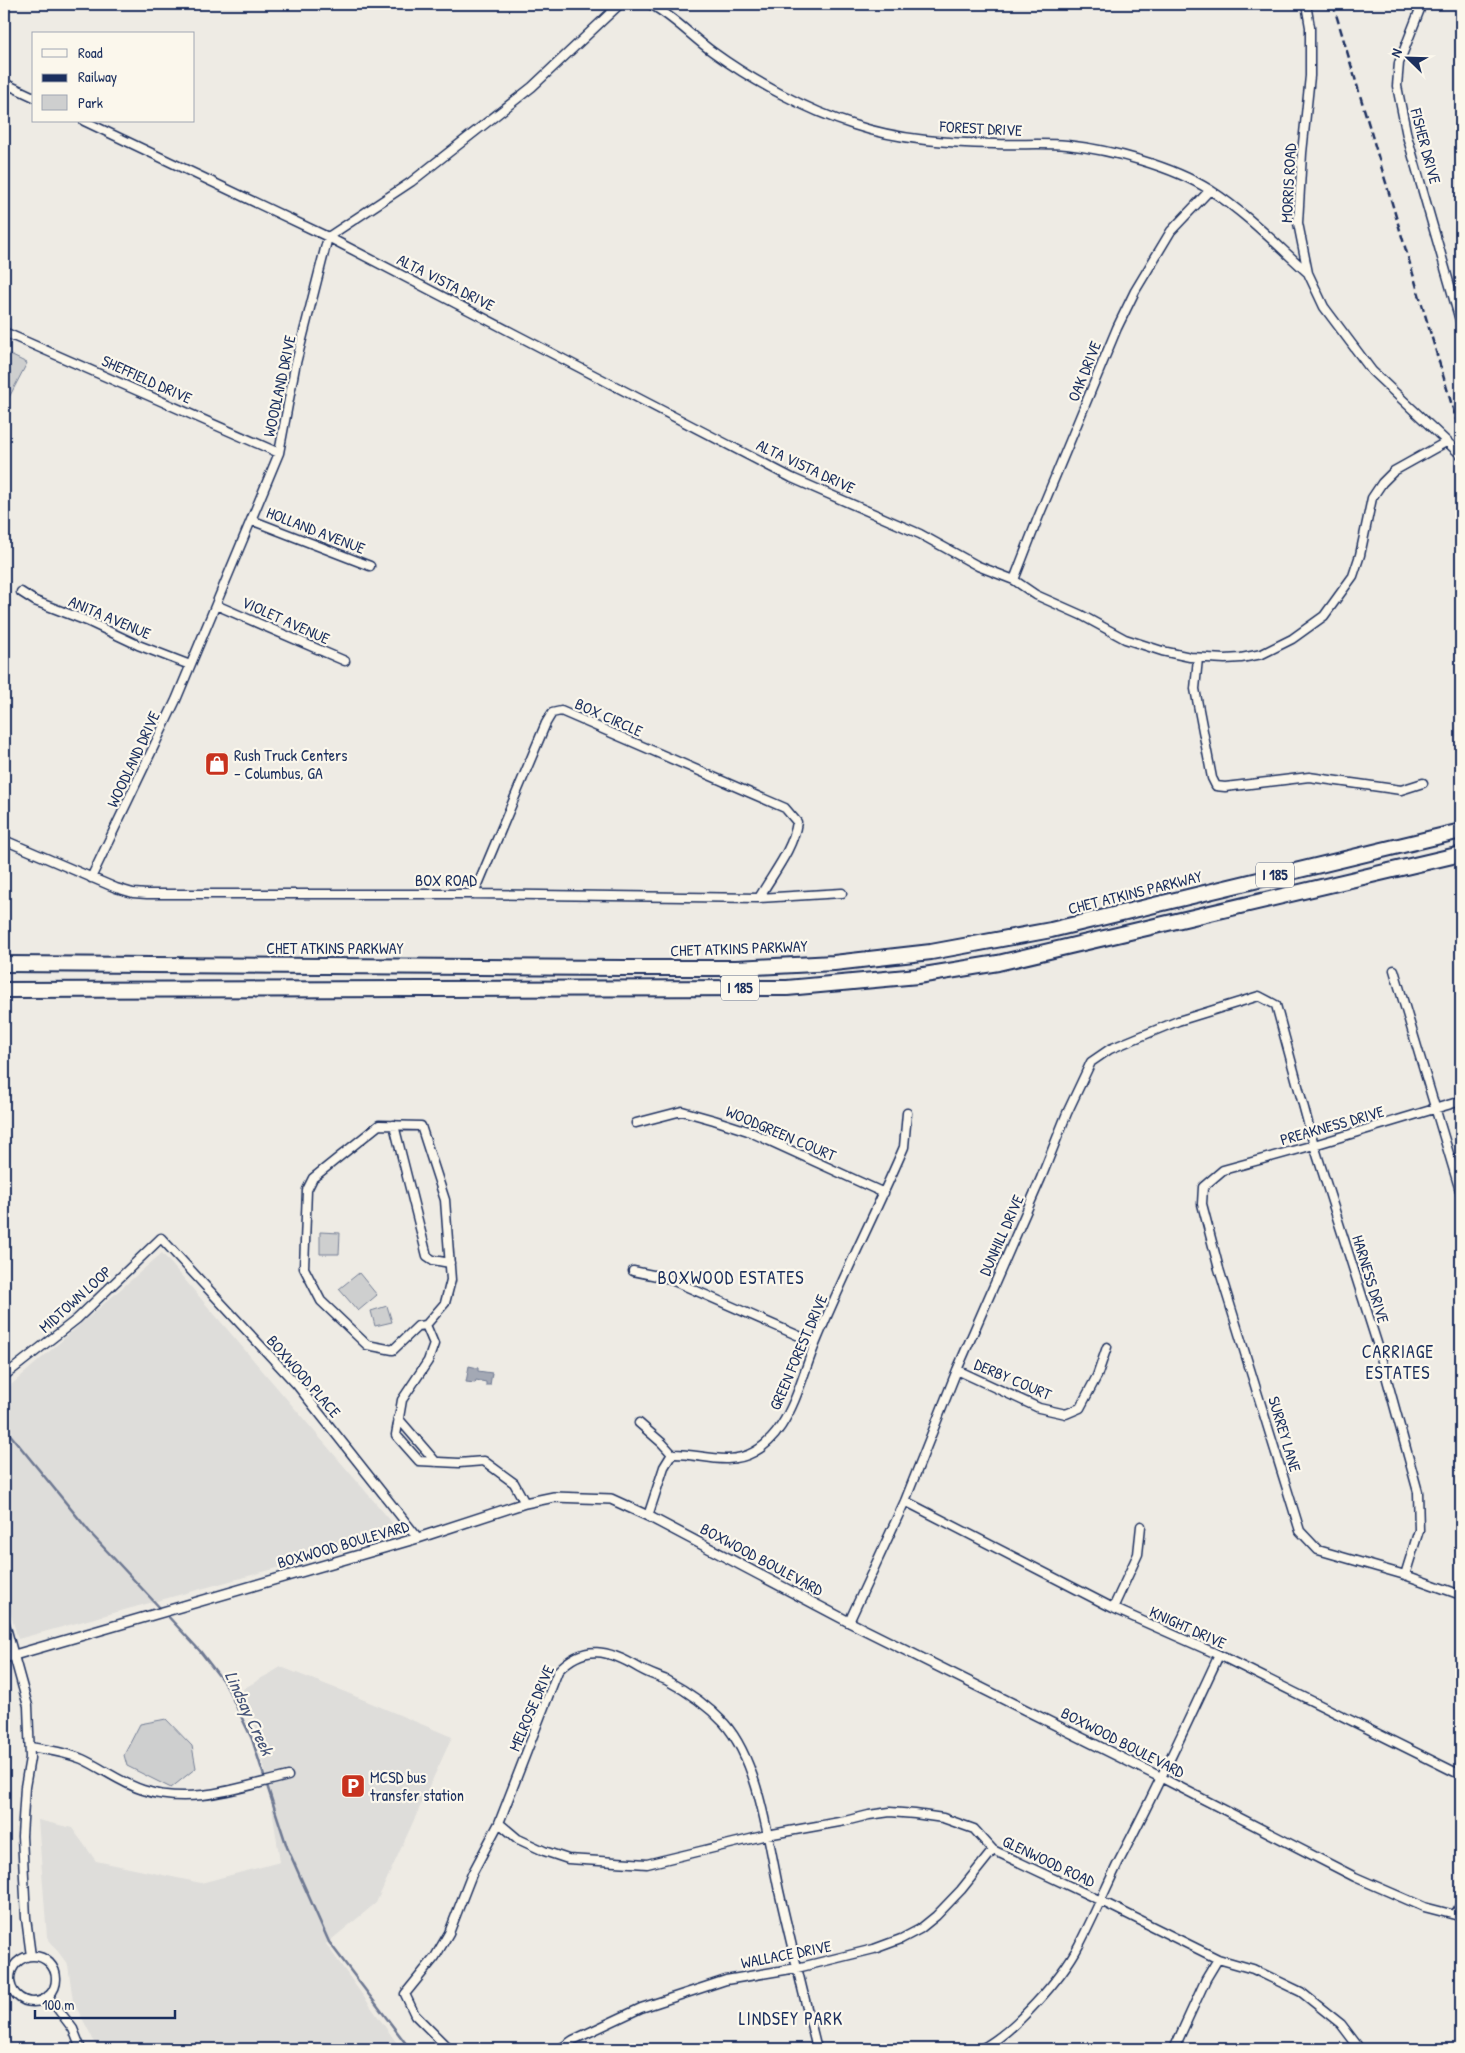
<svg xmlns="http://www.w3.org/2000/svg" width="1465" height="2053" font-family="'Patrick Hand',sans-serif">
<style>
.built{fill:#deddda}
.green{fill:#cecfcf;stroke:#747f96}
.water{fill:#a3a8b4;stroke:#6d7892}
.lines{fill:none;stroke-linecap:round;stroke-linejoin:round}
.stream{stroke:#6d7892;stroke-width:2.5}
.minor-casing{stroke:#1b2f5e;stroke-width:11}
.tertiary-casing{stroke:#1b2f5e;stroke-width:12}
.motorway-casing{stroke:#1b2f5e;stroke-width:18}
.minor{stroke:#fbf7ec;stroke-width:8}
.tertiary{stroke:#fbf7ec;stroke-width:9}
.motorway{stroke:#fbf7ec;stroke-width:14}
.rail{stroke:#1b2f5e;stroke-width:2.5;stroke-dasharray:8 4;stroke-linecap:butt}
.labels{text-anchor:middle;stroke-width:4.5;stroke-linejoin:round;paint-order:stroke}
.shield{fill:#fbf7ec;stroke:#5e6b89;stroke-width:1}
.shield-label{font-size:15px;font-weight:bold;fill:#1b2f5e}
.street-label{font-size:16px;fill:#1b2f5e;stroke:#fbf7ec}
.poi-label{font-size:16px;fill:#1b2f5e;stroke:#fbf7ec;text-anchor:start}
.neighbourhood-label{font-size:18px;letter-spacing:1px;fill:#1b2f5e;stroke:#fbf7ec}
.water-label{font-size:18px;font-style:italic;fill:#445378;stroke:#fbf7ec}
</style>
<rect width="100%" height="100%" fill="#eeebe4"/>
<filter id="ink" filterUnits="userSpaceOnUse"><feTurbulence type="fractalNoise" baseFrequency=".02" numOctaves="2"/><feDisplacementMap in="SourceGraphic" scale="10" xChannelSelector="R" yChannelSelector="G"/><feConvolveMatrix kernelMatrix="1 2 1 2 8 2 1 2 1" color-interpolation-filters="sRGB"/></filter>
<g filter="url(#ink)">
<path class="built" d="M162 1253 402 1534 18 1639 4 1591V1391Z
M281 1667 345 1692 452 1737 376 1903 326 1944 401 2049H96L92 2037 73 2001 68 1965 47 1937 38 1820 72 1828 96 1861 201 1883 280 1862 270 1795 257 1732 243 1689Z"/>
<path class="green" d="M4 352 27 363 4 407Z
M320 1232 340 1233 339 1254H320Z
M359 1273 377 1295 358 1311 339 1289Z
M387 1306 392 1322 375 1326 371 1311Z
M166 1719 192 1746 196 1768 171 1788 127 1766 124 1755 140 1724Z"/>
<path class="water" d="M469 1366 478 1368V1371L492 1373 490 1385H486V1382L476 1380 475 1383 466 1382Z"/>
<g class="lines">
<path class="stream" d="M4 1427 93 1536 161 1609
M165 1613 200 1651 226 1685 252 1739 287 1847 329 1942 410 2049"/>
<defs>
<path id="minor" d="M650 4C673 16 692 37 713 52 753 81 806 110 854 125 899 140 948 143 995 144 1019 145 1043 143 1067 145 1112 150 1172 166 1210 190 1246 213 1277 245 1308 273
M1306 4 1310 27V76L1302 153 1298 223 1308 273 1324 307 1372 371 1461 455
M1422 4 1399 63 1397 86 1407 136 1461 324
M4 83 34 97
M84 121 328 237 792 478 920 534 978 566 1014 580 1036 595 1081 615 1125 639 1162 651 1190 657 1225 659 1241 658 1262 654 1292 639 1324 616 1353 576 1360 555 1372 498 1382 483 1394 471 1446 442
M4 332 279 453
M251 520 370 566
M1014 580 1038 518 1117 328 1135 291 1171 231 1210 190
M21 592 35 601 87 621 138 645 190 665
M216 605 345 661
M1198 658 1195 689 1212 778 1216 786 1225 787 1309 777 1401 790 1423 783
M4 840 116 888 133 893 147 894H474L759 898C773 873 793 850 797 822L785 808 561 711 552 713 546 723 474 894
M91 878 176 700 279 453 295 367 328 237 411 182 532 87 620 4
M759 898 842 893
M1394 970 1461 1194
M1461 1101 1314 1145 1223 1170 1203 1187 1202 1204 1219 1269 1300 1531 1318 1550 1405 1575 1461 1595
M636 1123 682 1111 714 1120 748 1131 884 1193
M379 1125 421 1126 445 1200 451 1280 445 1303 426 1325 418 1326 393 1350 367 1345 321 1301 304 1268 307 1190 313 1178Z
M394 1125 427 1256 433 1260 450 1263
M633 1271 667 1278 815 1343
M426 1325 434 1344 428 1361 402 1400 396 1435 419 1461 459 1463 484 1461 514 1483 525 1503
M957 1370 1039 1408 1066 1414 1080 1408 1097 1376 1107 1347
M4 1376 77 1319 161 1238 297 1385 418 1538
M398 1418 436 1462
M639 1423 662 1443 672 1454
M672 1454C700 1453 727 1467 754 1452 765 1446 774 1437 781 1426 798 1400 804 1370 816 1342 843 1276 876 1212 904 1147L907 1113
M905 1501 1113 1608 1219 1655 1461 1775
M648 1516 664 1467 672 1454
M1113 1608 1138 1554 1141 1526
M4 1620 28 1706 30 1758 25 1787 22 1836 26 1918 31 1956
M849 1622 905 1501 957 1370 1041 1178 1067 1113 1091 1062 1110 1049 1178 1021 1259 996 1276 1005 1314 1145 1377 1343 1418 1492 1419 1530 1405 1575
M30 1747C48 1750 65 1752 82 1759 102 1768 121 1783 143 1790 192 1806 240 1787 288 1776
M1162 1778 1355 1877 1424 1907 1455 1915 1461 1904
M499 1823 518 1839 544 1851 568 1859 647 1864 767 1835 845 1821 869 1815 890 1812 915 1814 943 1818 974 1829 993 1850 1099 1900 1218 1959 1253 1969 1301 1992 1341 2024 1360 2049
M10 1979a23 23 0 1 1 46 0a23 23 0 1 1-46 0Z
M48 1996 73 2029 81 2049
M449 2049 415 2015 405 1994 435 1957 449 1933 472 1874 499 1823 558 1671C584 1643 609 1650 639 1668 647 1673 657 1676 666 1680 687 1691 708 1706 724 1723 759 1762 768 1840 779 1891 791 1944 804 1996 817 2049
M560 2049 573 2040 641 2008 726 1980 797 1968 874 1949 901 1939 920 1929 936 1916 961 1890 993 1850
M981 2049C1014 2032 1062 1978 1079 1945 1093 1918 1105 1890 1118 1863 1154 1795 1186 1726 1219 1655
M1174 2049 1206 1979 1218 1959"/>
<path id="tertiary" d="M4 1658 418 1538 525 1503 554 1497 611 1499 648 1516 849 1622 1162 1778"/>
<path id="motorway" d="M4 964 625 968H736L834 963 931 952 1051 930 1461 831
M4 990 787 988 918 976 998 963 1461 854"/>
</defs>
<use href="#minor" class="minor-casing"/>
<use href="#tertiary" class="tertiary-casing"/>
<use href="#motorway" class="motorway-casing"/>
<use href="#minor" class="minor"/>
<use href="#tertiary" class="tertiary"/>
<use href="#motorway" class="motorway"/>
<path class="rail" d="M1333 4 1461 436"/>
</g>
</g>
<defs>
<symbol id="shop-square" viewBox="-11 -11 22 22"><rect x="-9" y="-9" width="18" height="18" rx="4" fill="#c8321e" stroke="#fbf7ec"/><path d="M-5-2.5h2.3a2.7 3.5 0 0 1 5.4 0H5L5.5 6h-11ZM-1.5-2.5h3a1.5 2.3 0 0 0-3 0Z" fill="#fff"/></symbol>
<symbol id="parking-square" viewBox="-11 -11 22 22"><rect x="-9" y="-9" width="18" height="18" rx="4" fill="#c8321e" stroke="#fbf7ec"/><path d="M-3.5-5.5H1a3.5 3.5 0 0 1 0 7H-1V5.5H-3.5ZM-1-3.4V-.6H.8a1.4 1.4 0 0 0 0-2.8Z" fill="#fff"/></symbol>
</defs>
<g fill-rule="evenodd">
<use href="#shop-square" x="203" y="750" width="28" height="28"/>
<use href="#parking-square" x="339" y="1772" width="28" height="28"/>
</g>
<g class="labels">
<g class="shield">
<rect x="1256" y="862.5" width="38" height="25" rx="4"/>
<rect x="721" y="975.5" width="38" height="25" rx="4"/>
</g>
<g class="shield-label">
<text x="1275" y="880">I 185</text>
<text x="740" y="993">I 185</text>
</g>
<g class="street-label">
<text transform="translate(981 128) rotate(3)" y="6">FOREST DRIVE</text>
<text transform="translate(1426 146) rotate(75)" y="6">FISHER DRIVE</text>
<text transform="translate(1288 183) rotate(-87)" y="6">MORRIS ROAD</text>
<text transform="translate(446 282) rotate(27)" y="6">ALTA VISTA DRIVE</text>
<text transform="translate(1084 371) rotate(-68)" y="6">OAK DRIVE</text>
<text transform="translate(147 379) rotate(24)" y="6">SHEFFIELD DRIVE</text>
<text transform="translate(279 386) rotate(-78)" y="6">WOODLAND DRIVE</text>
<text transform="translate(806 466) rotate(25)" y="6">ALTA VISTA DRIVE</text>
<text transform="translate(316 530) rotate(21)" y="6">HOLLAND AVENUE</text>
<text transform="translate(110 617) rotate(23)" y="6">ANITA AVENUE</text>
<text transform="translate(286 620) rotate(24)" y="6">VIOLET AVENUE</text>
<text transform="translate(609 717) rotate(24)" y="6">BOX CIRCLE</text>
<text transform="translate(133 759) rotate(-65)" y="6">WOODLAND DRIVE</text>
<text x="446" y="886">BOX ROAD</text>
<text transform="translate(1135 892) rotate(-14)" y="6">CHET ATKINS PARKWAY</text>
<text x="335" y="954">CHET ATKINS PARKWAY</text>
<text transform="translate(739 948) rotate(-2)" y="6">CHET ATKINS PARKWAY</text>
<text transform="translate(1332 1125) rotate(-16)" y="6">PREAKNESS DRIVE</text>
<text transform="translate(781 1133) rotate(23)" y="6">WOODGREEN COURT</text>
<text transform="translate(1001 1235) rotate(-66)" y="6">DUNHILL DRIVE</text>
<text transform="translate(1371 1279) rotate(73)" y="6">HARNESS DRIVE</text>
<text transform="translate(75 1299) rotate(-42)" y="6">MIDTOWN LOOP</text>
<text transform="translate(798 1352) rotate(-67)" y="6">GREEN FOREST DRIVE</text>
<text transform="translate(304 1376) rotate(49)" y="6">BOXWOOD PLACE</text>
<text transform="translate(1013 1379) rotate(23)" y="6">DERBY COURT</text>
<text transform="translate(1285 1434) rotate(73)" y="6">SURREY LANE</text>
<text transform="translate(343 1544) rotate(-16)" y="6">BOXWOOD BOULEVARD</text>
<text transform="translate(762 1559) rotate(28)" y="6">BOXWOOD BOULEVARD</text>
<text transform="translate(1188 1627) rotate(24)" y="6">KNIGHT DRIVE</text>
<text transform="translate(531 1708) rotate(-67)" y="6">MELROSE DRIVE</text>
<text transform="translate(1123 1742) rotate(27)" y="6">BOXWOOD BOULEVARD</text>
<text transform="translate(1049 1861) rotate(25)" y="6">GLENWOOD ROAD</text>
<text transform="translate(786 1954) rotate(-11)" y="6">WALLACE DRIVE</text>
</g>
<g class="poi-label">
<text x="234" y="761">Rush Truck Centers<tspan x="234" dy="18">– Columbus, GA</tspan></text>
<text x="370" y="1783">MCSD bus<tspan x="370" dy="18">transfer station</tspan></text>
</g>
<g class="neighbourhood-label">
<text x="731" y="1284">BOXWOOD ESTATES</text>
<text x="1398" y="1358">CARRIAGE<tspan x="1398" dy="21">ESTATES</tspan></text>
<text x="791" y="2025">LINDSEY PARK</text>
</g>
<g class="water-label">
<text transform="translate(249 1713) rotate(65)" y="6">Lindsay Creek</text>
</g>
</g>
<rect width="1465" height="2053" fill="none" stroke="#fbf7ec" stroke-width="20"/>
<rect x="10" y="10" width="1445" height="2033" fill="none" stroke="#1b2f5e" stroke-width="2" filter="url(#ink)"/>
<rect x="32" y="32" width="162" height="90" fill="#fbf7ec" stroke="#a1a7b3"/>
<rect x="42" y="49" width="25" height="8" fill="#fbf7ec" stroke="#a1a7b3"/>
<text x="78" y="58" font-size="15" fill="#1b2f5e">Road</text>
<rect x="42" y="74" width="25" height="8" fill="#1b2f5e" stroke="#a1a7b3"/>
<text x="78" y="82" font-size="15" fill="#1b2f5e">Railway</text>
<rect x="42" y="95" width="25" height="15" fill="#cecfcf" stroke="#a1a7b3"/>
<text x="78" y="108" font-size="15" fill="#1b2f5e">Park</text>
<g transform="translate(1408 58) rotate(293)" stroke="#fbf7ec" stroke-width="4" paint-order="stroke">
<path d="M0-4L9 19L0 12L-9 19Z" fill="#1b2f5e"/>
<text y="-8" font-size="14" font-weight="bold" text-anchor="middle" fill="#1b2f5e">N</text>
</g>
<path d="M35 2010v8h140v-8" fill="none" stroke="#1b2f5e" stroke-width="2.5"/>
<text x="42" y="2010" font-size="15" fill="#1b2f5e" stroke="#fbf7ec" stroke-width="4" paint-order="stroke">100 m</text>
</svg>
